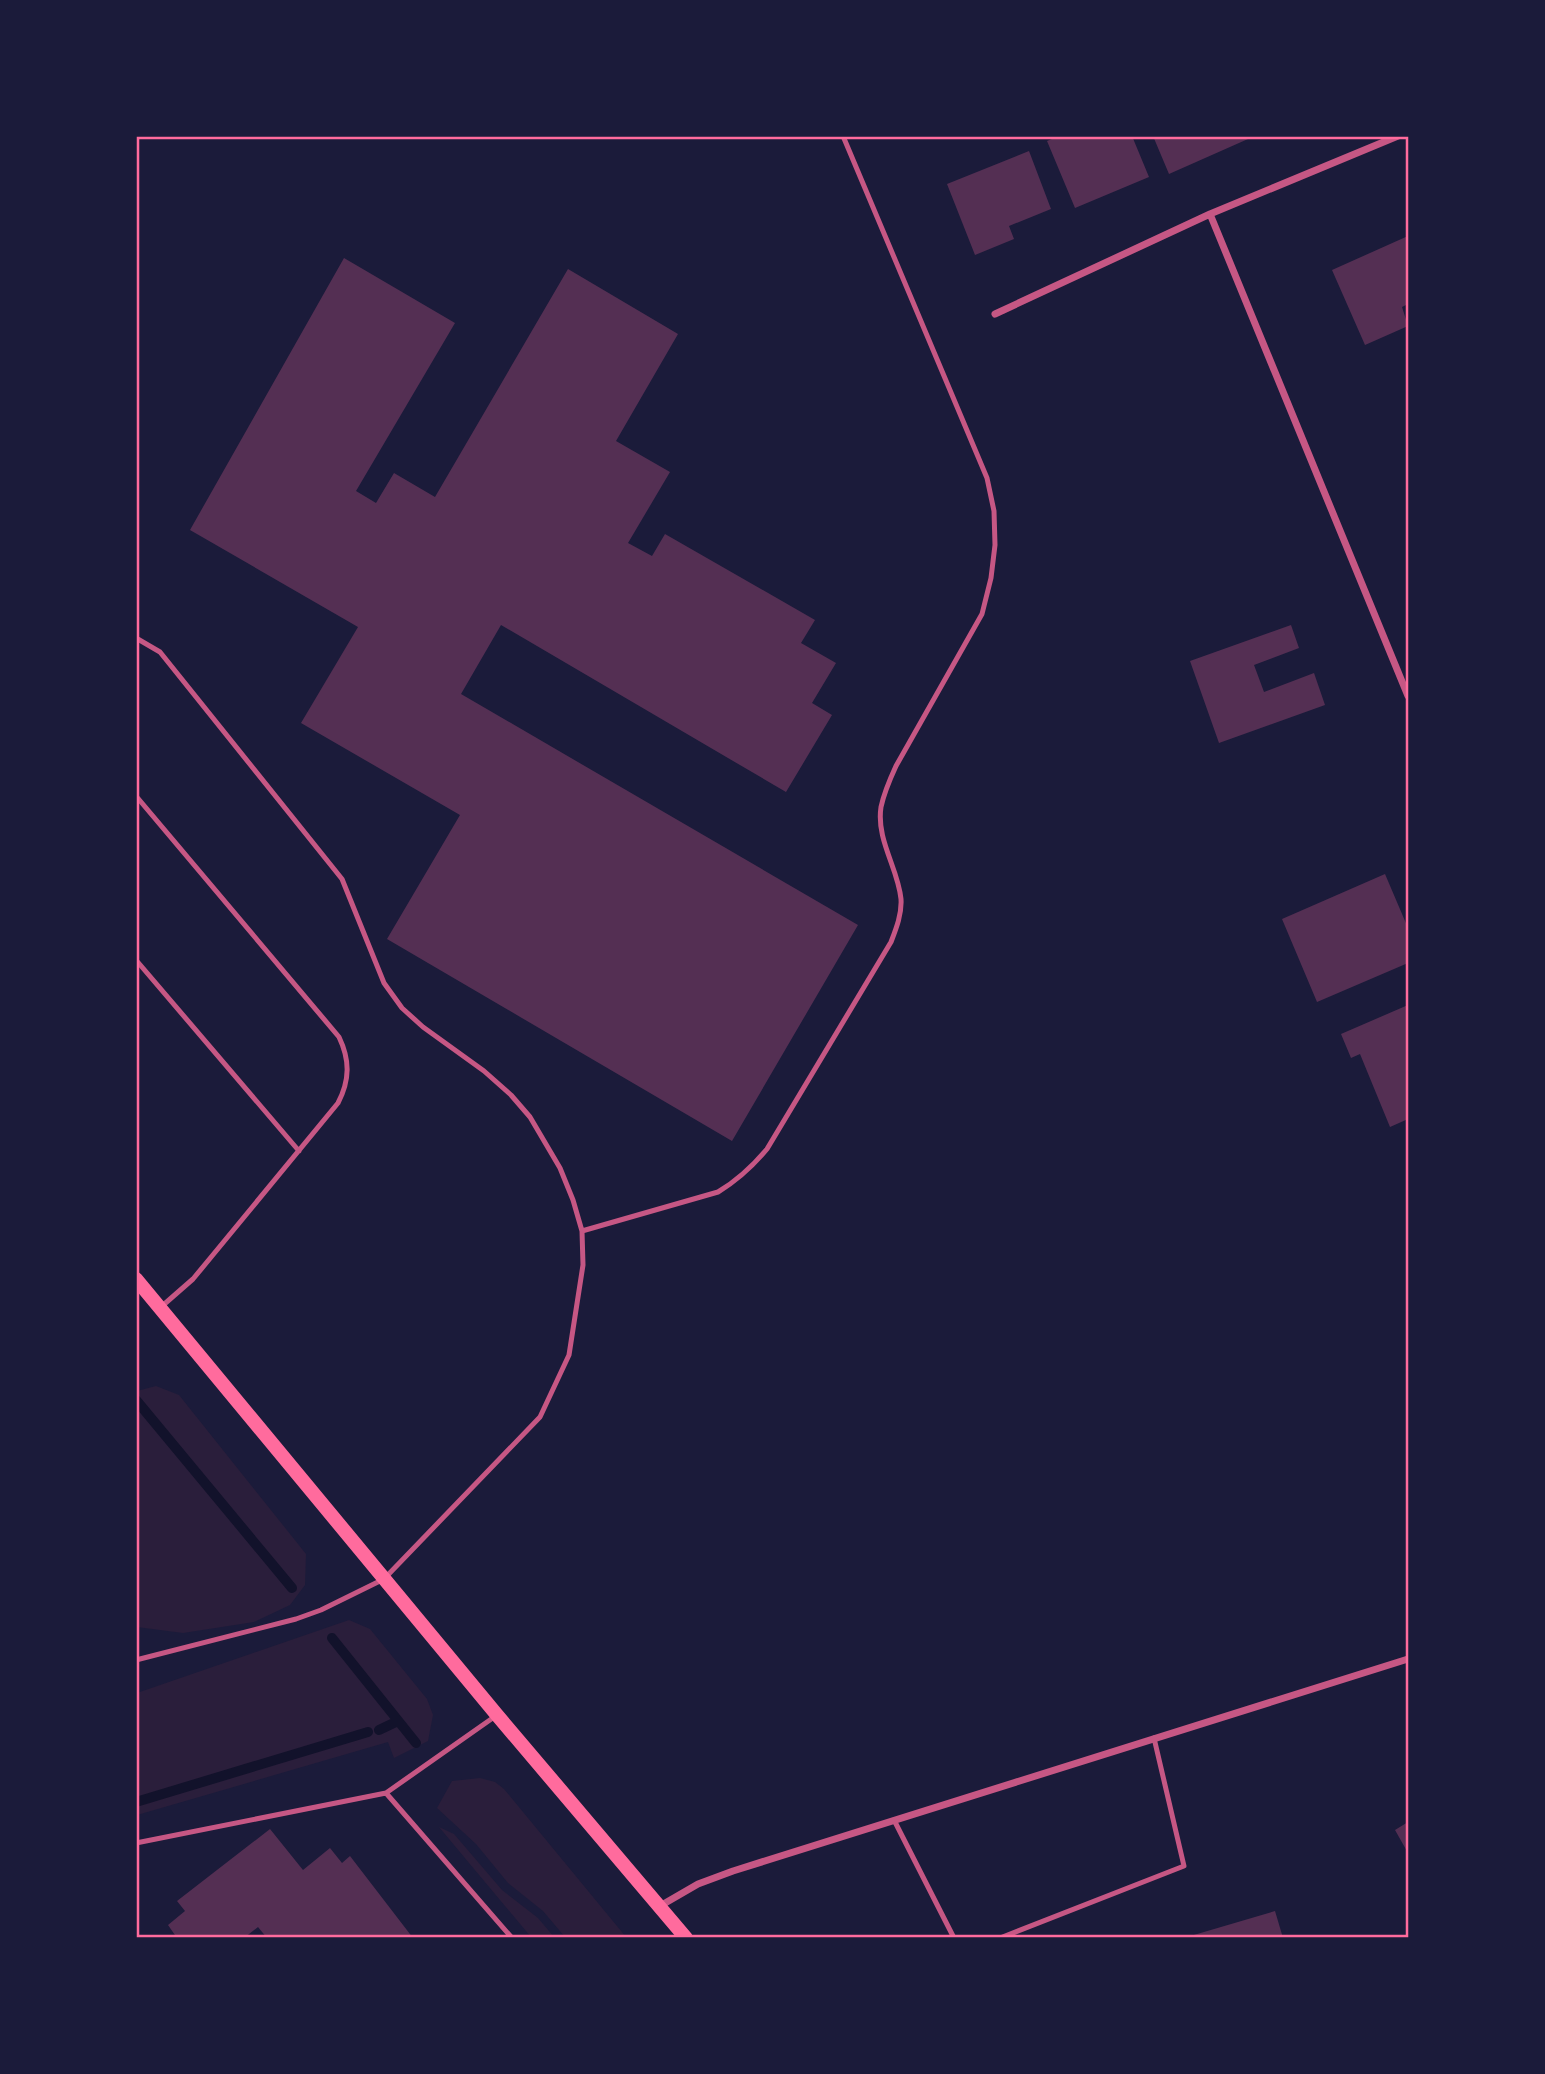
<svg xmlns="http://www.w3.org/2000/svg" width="1545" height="2074" font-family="Signika,sans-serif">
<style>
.green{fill:#2a1e3b}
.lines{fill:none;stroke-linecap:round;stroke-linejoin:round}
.stream{stroke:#12122b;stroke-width:10}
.building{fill:#542f53}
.service{stroke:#c65784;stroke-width:5}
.minor{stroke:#c65784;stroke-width:7}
.secondary{stroke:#ff6b9d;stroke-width:14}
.neatline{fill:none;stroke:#ff6b9d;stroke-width:2.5}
</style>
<rect width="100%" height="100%" fill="#1b1b3a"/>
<path class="green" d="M156 1386 179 1395 306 1554 305 1585 290 1605 254 1622 183 1633 137 1627V1391Z
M349 1620 370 1629 427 1699 433 1715 428 1741 394 1758 388 1742 137 1815V1693Z
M480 1778 495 1782 504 1789 626 1937H565L543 1911 508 1883 476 1844 437 1808 452 1781Z
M439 1827 454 1834 502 1890 538 1918 554 1937H531Z"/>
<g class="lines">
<path class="stream" d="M136 1400 292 1588
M332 1638 416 1743
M379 1730 398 1721
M136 1802 368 1732"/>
</g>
<path class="building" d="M1059 136H1132L1149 177 1075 208 1047 141Z
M1153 136H1246L1248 139 1169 174Z
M1029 151 1051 209 1009 226 1014 239 975 255 947 184Z
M1408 236V304L1402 307 1408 326 1365 345 1332 270Z
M344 258 455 323 356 491 376 503 394 473 435 497 568 269 678 334 616 441 670 472 628 543 652 556 665 534 815 620 801 643 836 663 812 703 832 715 786 792 501 625 461 694 858 925 732 1141 387 939 460 815 301 723 358 627 190 530Z
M1291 625 1299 648 1254 665 1264 692 1314 673 1325 705 1219 743 1190 661Z
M1385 874 1408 928V963L1317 1002 1282 919Z
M1408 1005V1119L1390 1127 1360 1054 1351 1058 1341 1034Z
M1408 1822V1853L1395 1830Z
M270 1829 303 1870 330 1848 342 1863 350 1856 413 1938H267L258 1927 244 1938H177L168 1925 185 1911 177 1901Z
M1275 1911 1283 1938H1187V1937Z"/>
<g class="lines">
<path class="service" d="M136 638 160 652 342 879 384 983 402 1008 423 1027 484 1071 511 1095 530 1117 560 1168 573 1200 582 1231 583 1265 569 1355 540 1417 384 1579 321 1610 296 1619 136 1660
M136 796 339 1037C350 1060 350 1080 338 1103L212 1256 193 1279 161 1307
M136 960 299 1151
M582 1231 718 1192C738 1180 752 1167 767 1149L891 942C896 929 902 914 901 899 898 868 876 840 881 807 884 793 890 779 896 766L982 614 991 578 995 545 994 511 987 478 843 136
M386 1793 512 1938
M894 1820 954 1938
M136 1843 386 1793 497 1715
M1000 1938 1184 1866 1154 1738"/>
<path class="minor" d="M1210 214 1408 696
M995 314 1210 214 1398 136
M660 1906 698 1884 733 1871 1408 1659"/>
<path class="secondary" d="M136 1279 497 1715 686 1938"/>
</g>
<rect width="1545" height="2074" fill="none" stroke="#1b1b3a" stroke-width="276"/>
<rect x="138" y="138" width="1269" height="1798" class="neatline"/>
</svg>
